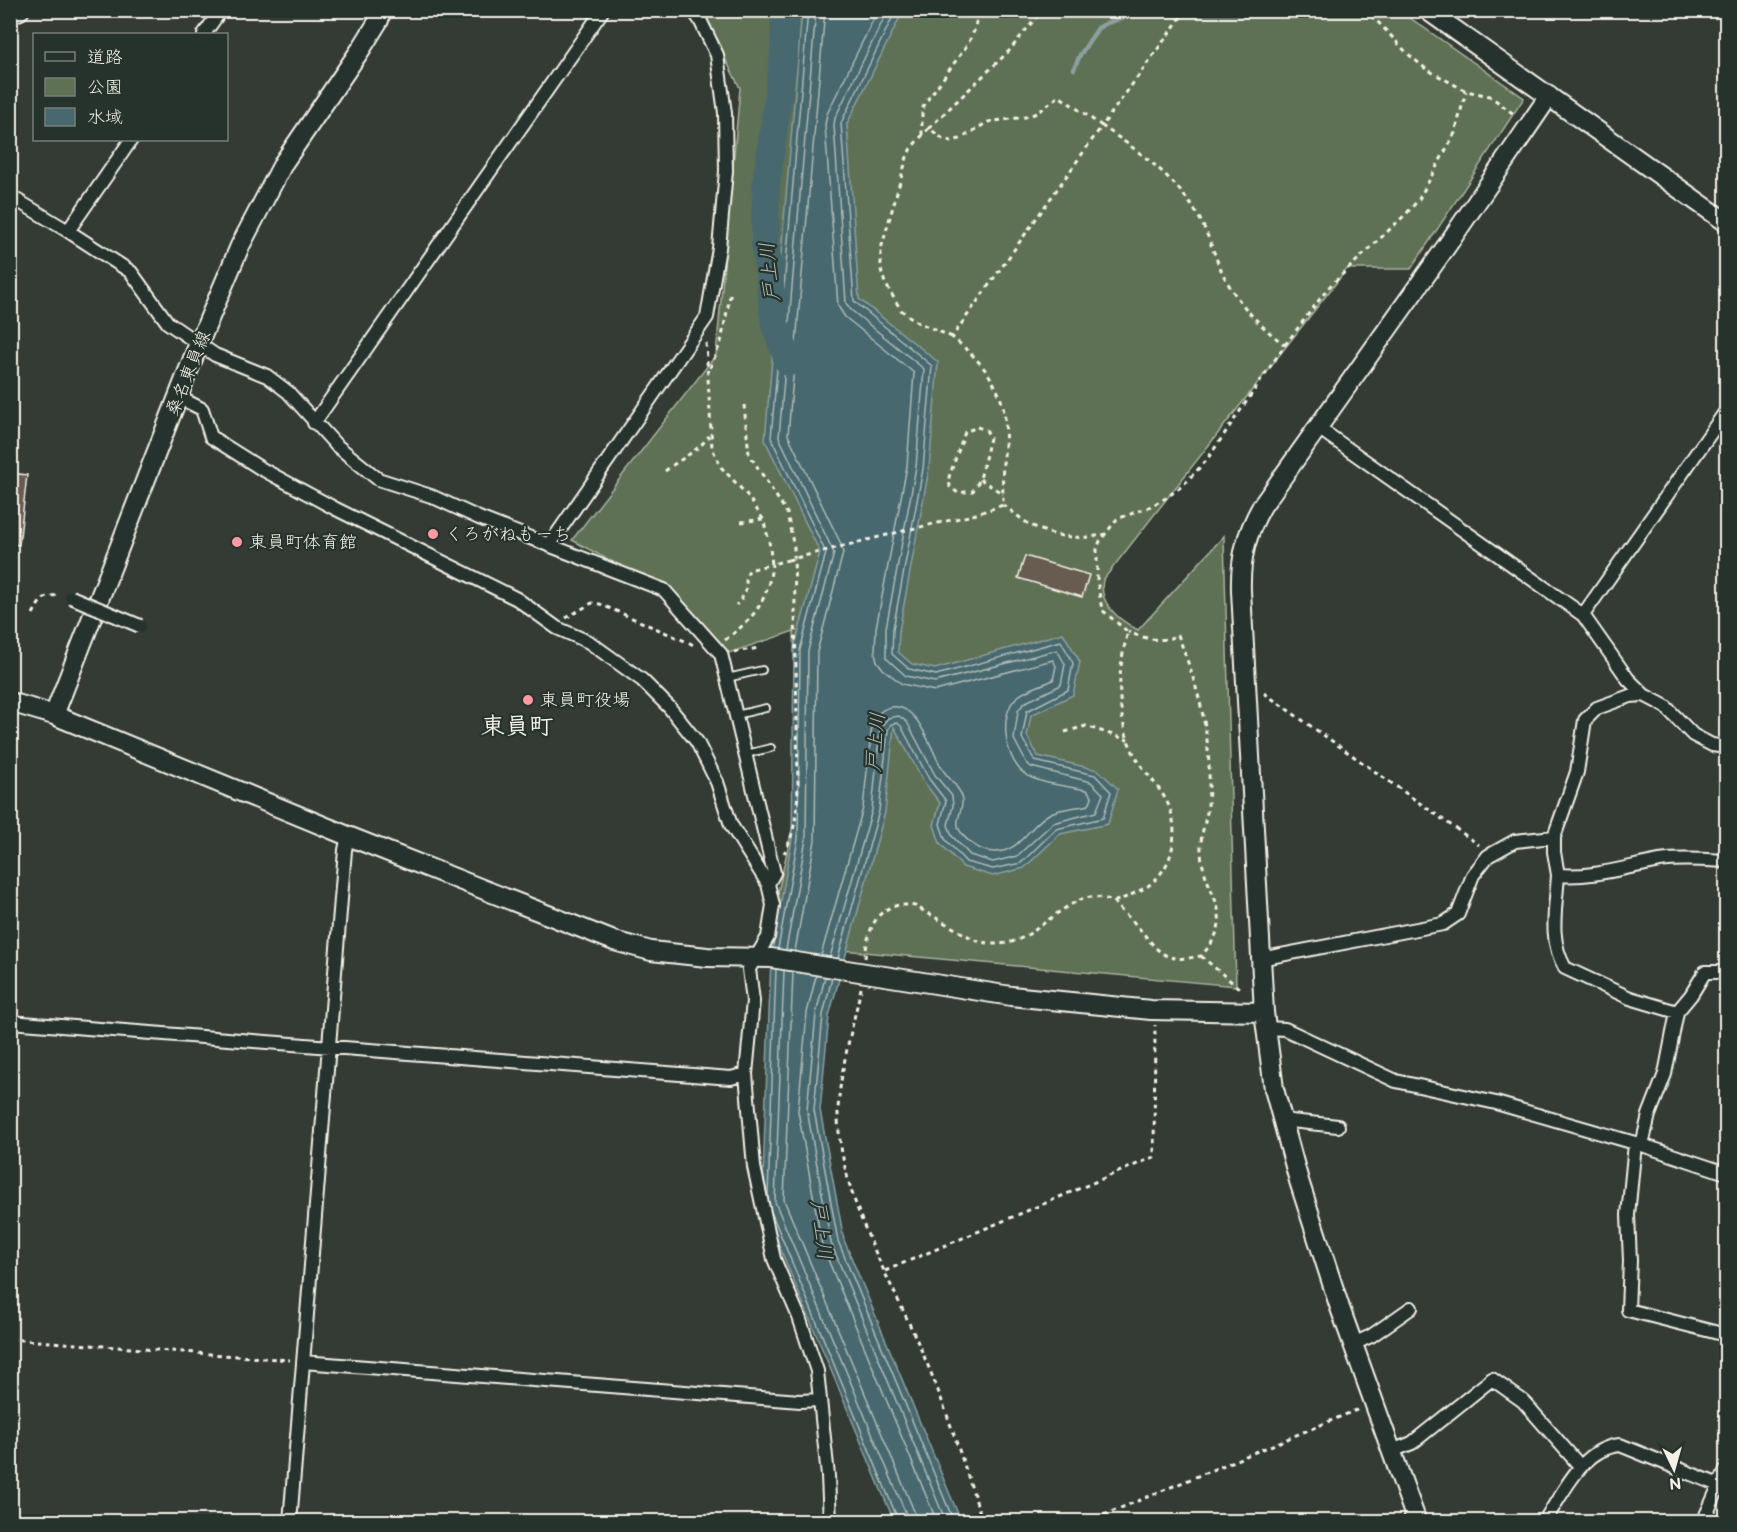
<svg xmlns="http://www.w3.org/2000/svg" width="1737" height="1532" font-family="'Balsamiq Sans','Klee One',sans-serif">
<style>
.green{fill:#5f7154;stroke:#aab19e;stroke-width:1.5}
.water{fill:#47686e;stroke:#8c9f9f;stroke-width:1.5}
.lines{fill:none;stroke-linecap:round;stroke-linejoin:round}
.shore{stroke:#afbab7;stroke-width:1.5}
.stream{stroke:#8c9f9f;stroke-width:4.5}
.river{stroke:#47686e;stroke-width:28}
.building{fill:#675c51;stroke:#f4f1e8;stroke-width:1.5}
.lane-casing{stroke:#f4f1e8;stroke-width:10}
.street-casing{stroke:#f4f1e8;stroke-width:16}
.secondary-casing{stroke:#f4f1e8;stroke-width:22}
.path{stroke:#f4f1e8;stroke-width:3;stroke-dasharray:4.5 4.5;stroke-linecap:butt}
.lane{stroke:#26332d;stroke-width:6}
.street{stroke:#26332d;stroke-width:12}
.secondary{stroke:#26332d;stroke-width:18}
.street-bridge-casing{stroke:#f4f1e8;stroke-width:16;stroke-linecap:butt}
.path-bridge{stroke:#f4f1e8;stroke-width:3;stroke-dasharray:4.5 4.5;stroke-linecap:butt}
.street-bridge{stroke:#26332d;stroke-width:12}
.poi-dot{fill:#ff9aa2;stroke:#26332d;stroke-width:2}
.labels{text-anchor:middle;stroke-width:4.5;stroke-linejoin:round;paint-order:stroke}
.street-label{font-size:18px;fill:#f4f1e8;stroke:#26332d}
.poi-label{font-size:18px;fill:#f4f1e8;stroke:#26332d;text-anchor:start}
.water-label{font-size:20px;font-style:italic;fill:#afbab7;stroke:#26332d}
.district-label{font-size:24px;font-weight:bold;fill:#f4f1e8;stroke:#26332d}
</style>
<rect width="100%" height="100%" fill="#333b34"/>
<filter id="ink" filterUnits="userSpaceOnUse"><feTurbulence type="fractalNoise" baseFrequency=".0167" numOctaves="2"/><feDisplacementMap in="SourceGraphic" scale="12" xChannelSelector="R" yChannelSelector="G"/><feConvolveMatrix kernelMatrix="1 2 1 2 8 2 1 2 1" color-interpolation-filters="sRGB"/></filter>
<g filter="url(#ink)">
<path class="green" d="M701 11H1400L1524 98 1411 269H1347L1103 580C1098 604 1119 620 1138 630L1224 536 1236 986 831 949 768 937 797 807 794 631 729 653 664 590 572 540 716 355 740 88Z"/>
<path class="water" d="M802 11H903L847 124 859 299 938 362 929 469 899 631 898 652 912 664 935 669 1063 633 1080 662 1073 695 1031 715 1027 736 1038 756 1098 770 1118 789 1108 824 1060 834 1024 868 993 876 963 867 940 843 934 825 940 803 924 782 894 727 885 812 829 1016 820 1110 844 1240 961 1521H894L762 1205 771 958 792 839 794 649 820 552 765 440Z"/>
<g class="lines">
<path class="shore" d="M778 949 798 839 800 650 826 553 771 438 808 10
M786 950 806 839 808 651 834 553 779 437 816 10
M795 951 815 840 817 652 843 553 840 542 788 435 825 10
M821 955 863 808 872 725C875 716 881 709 891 707 919 702 931 752 943 770 949 779 958 786 962 796 965 808 953 821 960 831 967 842 981 852 994 852 1020 853 1029 825 1049 814 1060 808 1076 808 1089 805L1092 797 1087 790C1069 786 1045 785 1028 776 1006 765 997 716 1016 698 1025 689 1041 686 1053 680L1056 666 1053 660 935 691 902 684 883 669 877 661 875 652 876 628 907 466 914 373 845 317 838 306 825 125 827 114 878 10
M830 957 872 810 880 728 888 718 899 716 907 722 935 775 952 796 953 806 948 825 952 836 970 855 993 862 1017 856 1053 823 1096 812 1103 794 1091 782 1031 767 1026 762 1014 739 1018 711 1024 703 1061 685 1065 664 1057 650 935 682 906 676 886 658V628L916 467 924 369 851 310 846 303 834 125 835 118 888 10
M838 958 879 811 888 730 891 724 897 723 901 726 929 779 946 801 940 824 945 839 966 862 993 869 1021 863 1056 829 1103 818 1111 792 1095 775 1035 761 1022 738 1027 711 1068 690 1073 663 1061 641 936 675 909 669 892 654 893 629 923 469 932 366 854 301 841 123 896 10
M784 971 775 1202 906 1514 907 1522
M793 972 784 1200 914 1511 916 1522
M816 976 807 1013 798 1111 822 1245 937 1522
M825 977 816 1014 807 1110 831 1243 946 1522
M832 978 823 1015 814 1110 838 1241 954 1522
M768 1196 776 969
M772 1214 899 1522"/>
<path class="stream" d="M1074 69 1080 55 1098 28 1107 23 1145 10"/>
<path class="river" d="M785 10 784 54 766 185 765 243 775 325 789 362"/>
</g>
<path class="building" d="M10 473 27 475 19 545 10 544Z
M1025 556 1089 575 1082 597 1018 578Z"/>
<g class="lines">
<defs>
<path id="lane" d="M727 678 762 670
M736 715 766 708
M746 754 771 748"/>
<path id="street" d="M204 34 221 10
M10 196 68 231 131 272 168 323 215 355 267 376 288 392 336 445 378 479 431 496 479 518 664 590 721 654 774 873 768 884
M68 231 131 140
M178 397 202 409 211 437 260 468 336 509 517 599 557 628 589 642 642 680 669 707 697 742 717 782 731 825 768 884 773 905 768 937 749 969 753 1001 746 1074 754 1167 774 1259 799 1317 817 1371 828 1476 830 1522
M314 423 603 10
M1317 427 1583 615 1628 679 1644 695
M550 544 707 317 719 248 726 171 725 113 717 55 700 20 693 10
M1583 615 1726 411
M1726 747 1712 745 1693 735 1665 706 1644 695 1630 696 1597 708 1585 720 1577 772 1554 837V852L1558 875C1593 878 1626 867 1660 861 1682 858 1705 860 1726 861
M1558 875C1556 908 1548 939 1565 968L1630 998 1677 1012
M1260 959 1443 924 1458 914 1473 875 1488 856 1515 841 1554 837
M10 1022 731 1078 746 1074
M1266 1028 1285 1029 1396 1081 1496 1103 1642 1145 1726 1173
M1281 1120 1338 1126
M1635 1144 1628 1215 1630 1261 1628 1310 1726 1335
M1642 1145 1649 1115 1665 1074 1677 1012 1691 995 1705 972H1726
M1353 1344 1371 1336 1411 1308
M303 1362 800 1401 819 1400
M1392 1451 1412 1443 1492 1379 1523 1401 1580 1466
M1547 1517C1565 1490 1583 1448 1620 1445L1719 1485
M290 1522 345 850 348 836
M1703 1522 1726 1470"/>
<path id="secondary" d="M1427 10 1726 222
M10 14 20 10
M10 702 54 715 348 836 614 941 651 951 707 957 771 958 1011 996 1151 1010 1264 1012 1241 591C1240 559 1246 534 1262 506L1448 244 1549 96
M54 715 199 343 240 246 284 162 361 49 379 20 381 10
M1264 1012 1274 1089 1299 1181 1340 1308 1417 1522"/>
</defs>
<use href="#lane" class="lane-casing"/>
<use href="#street" class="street-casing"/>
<use href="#secondary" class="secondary-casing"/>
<path class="path" d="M1364 10 1376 20 1408 54 1426 69 1466 91 1490 96 1515 115
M929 128 1009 51 1042 10
M922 135V109L928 99 968 44 974 31 979 10
M952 337 917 322 901 310 885 283 881 270V249L907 157 911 148 929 128 943 139 951 141 960 139 988 122 1025 117 1037 113 1059 96 1102 126 1186 10
M706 343 712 448 721 467 747 495 763 519 769 541 772 564 788 560
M1285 345 1329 287 1407 213 1419 199 1455 133 1466 91
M710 368 721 342 731 291
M744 405 749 454 787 513 794 548 798 785C797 810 796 831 784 853
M977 427 986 430 990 438 980 479 973 491 958 493 950 487 949 477 965 432Z
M665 471C680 459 697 452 709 436
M980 479 1003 494
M1003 505C1014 512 1023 522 1035 527 1055 538 1084 540 1106 534
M741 522 763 519
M33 614C39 603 43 594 57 596
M566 618 592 603 600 604 694 645
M725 640C754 618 768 602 772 564L749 570C742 584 752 589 736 605
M734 652 759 648
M1264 693 1479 845
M1065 732 1086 726 1128 740
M1114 901C1120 912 1129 916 1137 926 1160 952 1162 964 1201 956 1243 911 1199 894 1201 845 1201 832 1207 818 1208 805 1213 739 1201 696 1178 635 1162 644 1144 638 1128 632
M1201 956 1240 989
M865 958C868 927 878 899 915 906L975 940C1021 955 1037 923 1072 904 1085 897 1091 895 1106 899 1107 899 1114 901 1115 901 1121 900 1142 890 1148 886 1160 877 1169 864 1172 849 1183 794 1143 783 1128 740 1116 705 1118 667 1128 632L1102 610 1097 580V549L1100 541 1117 519 1147 508 1166 498 1182 486 1206 461 1285 345C1260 326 1239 305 1224 276 1213 254 1208 230 1194 209 1170 173 1137 150 1102 126L952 337C960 344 969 351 976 359 1006 392 1009 420 1003 463 1002 476 1003 491 1003 505L973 515 907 530
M861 988C853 1026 837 1081 838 1119 842 1201 887 1272 919 1345 945 1402 963 1463 983 1522
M885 1271 1154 1157 1155 1025
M10 1339 290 1360
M1087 1522 1359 1409"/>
<use href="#lane" class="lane"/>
<use href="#street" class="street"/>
<use href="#secondary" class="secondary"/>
<defs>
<path id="street-bridge" d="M71 597 140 626"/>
</defs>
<use href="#street-bridge" class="street-bridge-casing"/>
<path class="path-bridge" d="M788 560 907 530"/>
<use href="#street-bridge" class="street-bridge"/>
</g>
</g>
<g class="poi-dot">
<circle cx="433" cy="534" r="6"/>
<circle cx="237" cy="542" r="6"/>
<circle cx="528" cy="700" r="6"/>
</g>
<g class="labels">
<g class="street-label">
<text transform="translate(188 373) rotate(-68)" y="6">桑名東員線</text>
</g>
<g class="poi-label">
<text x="445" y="540">くろがねもーち</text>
<text x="249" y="548">東員町体育館</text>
<text x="540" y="706">東員町役場</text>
</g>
<g class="water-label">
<text transform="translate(769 272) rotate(-96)" y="7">戸上川</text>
<text transform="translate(875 742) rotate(-85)" y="7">戸上川</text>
<text transform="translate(822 1230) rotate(83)" y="7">戸上川</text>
</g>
<g class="district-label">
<text x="517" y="734">東員町</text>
</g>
</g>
<rect width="1737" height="1532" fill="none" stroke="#26332d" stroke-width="36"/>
<rect x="18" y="18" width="1701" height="1496" fill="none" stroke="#f4f1e8" stroke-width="2" filter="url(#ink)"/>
<rect x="33" y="33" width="195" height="108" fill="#26332d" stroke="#787f78" stroke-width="1.5"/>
<rect x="45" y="52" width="30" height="9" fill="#26332d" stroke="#787f78" stroke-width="1.5"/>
<text x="87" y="63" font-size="18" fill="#f4f1e8">道路</text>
<rect x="45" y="78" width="30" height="18" fill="#5f7154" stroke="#787f78" stroke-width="1.5"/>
<text x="87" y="93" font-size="18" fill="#f4f1e8">公園</text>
<rect x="45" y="108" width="30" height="18" fill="#47686e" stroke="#787f78" stroke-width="1.5"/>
<text x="87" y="123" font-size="18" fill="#f4f1e8">水域</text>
<g transform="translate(1674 1469) rotate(175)" stroke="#26332d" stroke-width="4.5" paint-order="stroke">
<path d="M0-4.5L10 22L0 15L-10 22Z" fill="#f4f1e8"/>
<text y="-9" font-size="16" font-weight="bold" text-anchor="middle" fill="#f4f1e8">N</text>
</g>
</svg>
